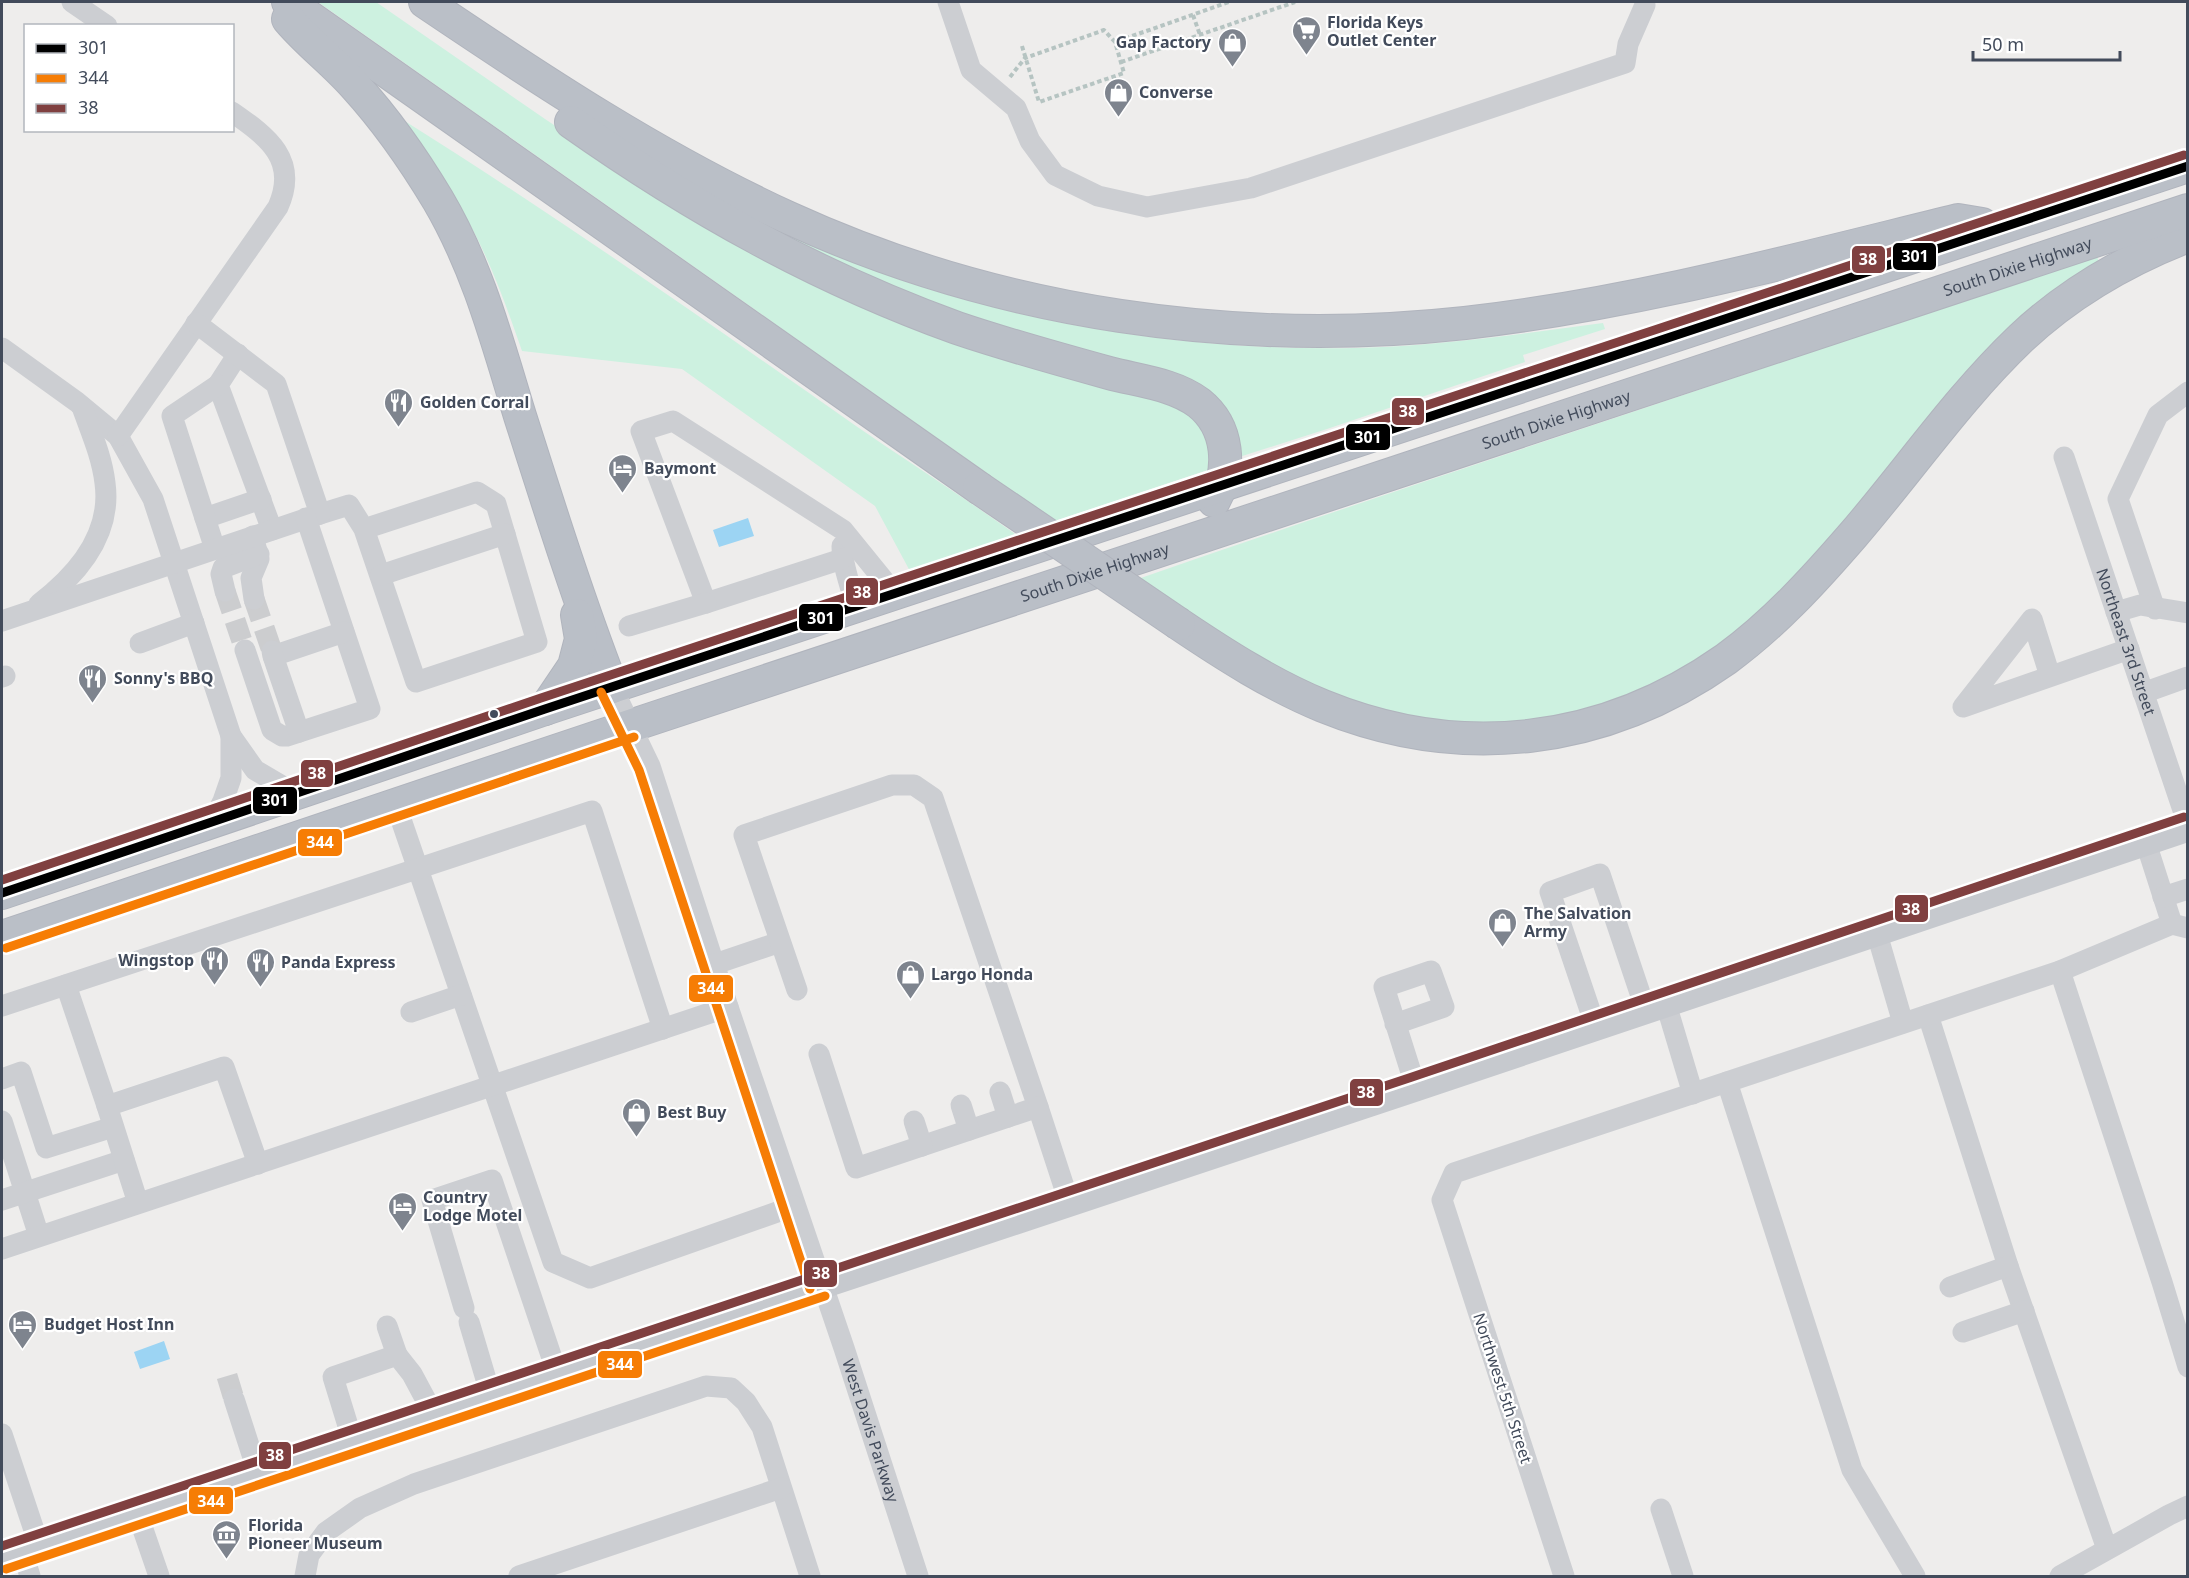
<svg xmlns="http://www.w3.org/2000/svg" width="2189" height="1578" font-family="'Noto Sans',sans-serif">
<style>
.green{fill:#cdf1e0}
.water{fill:#9cd4f3}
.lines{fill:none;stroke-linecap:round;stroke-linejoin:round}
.minor-tunnel{stroke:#cccdcf;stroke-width:21;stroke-dasharray:21 10;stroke-linecap:butt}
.highway-casing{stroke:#b0b4bd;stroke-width:34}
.path{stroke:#b6c4c2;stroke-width:4;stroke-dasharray:4.5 3;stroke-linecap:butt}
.minor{stroke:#ccced2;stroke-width:21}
.major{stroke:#c6c9ce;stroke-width:27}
.highway{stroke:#babfc7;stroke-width:32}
.highway-bridge-casing{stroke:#b0b4bd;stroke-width:34;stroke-linecap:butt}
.highway-bridge{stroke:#babfc7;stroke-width:32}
.bus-1-casing{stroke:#fff;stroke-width:14}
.bus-2-casing{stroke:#fff;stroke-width:14}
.bus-3-casing{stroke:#fff;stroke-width:14}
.bus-1{stroke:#000;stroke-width:9}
.bus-2{stroke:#f67d05;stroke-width:9}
.bus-3{stroke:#804040;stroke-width:9}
.bus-dot{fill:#424b5b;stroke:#fff;stroke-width:2}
.labels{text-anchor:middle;stroke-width:4.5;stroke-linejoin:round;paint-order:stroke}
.poi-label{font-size:16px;font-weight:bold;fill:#424b5b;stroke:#fff;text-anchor:start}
.street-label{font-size:16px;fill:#424b5b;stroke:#fff}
.line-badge{stroke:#fff;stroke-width:2}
.badge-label{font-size:16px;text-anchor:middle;font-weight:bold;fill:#fff}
</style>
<rect width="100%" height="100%" fill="#eeedec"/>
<path class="green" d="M318 2H376L545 119 611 163 675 201 1196 411 1217 467 1055 521Z
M400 118C555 215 706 321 856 426 910 463 965 498 1018 536L911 573 875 506 682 369 522 351C504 299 485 246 455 199 438 171 418 145 400 118Z
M759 220C809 242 858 266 910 283 1052 330 1206 351 1355 348 1438 346 1521 334 1603 323L1605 329 1523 355 1525 362 1327 429 1236 458 1234 433 1088 355 945 309 757 228Z
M2096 254 2101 267 1843 533 1714 656 1577 717 1466 728 1359 705 1297 678 1250 653 1138 579C1456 469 1778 366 2096 254Z"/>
<path class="water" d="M748 518 754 536 719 547 713 530Z
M164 1341 170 1359 140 1369 134 1352Z"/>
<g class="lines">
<path class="minor-tunnel" d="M225 591 245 650
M254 599 272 651
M227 1376 234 1399"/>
<defs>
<g id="highway">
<path d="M288 2 979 488"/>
<path d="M425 2C542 81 660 159 789 218 999 314 1236 348 1465 323 1632 304 1795 260 1958 220L1982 224"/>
<path d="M288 19C308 43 334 62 355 86 386 120 414 160 438 200 478 268 497 341 520 416 549 507 578 599 612 687"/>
<path d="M571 122C693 208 816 277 957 328 1007 345 1058 359 1109 373 1139 381 1174 384 1199 403 1229 427 1232 469 1214 501"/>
<path d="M1179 624C1225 655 1272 685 1323 706 1461 762 1604 745 1726 659 1774 624 1814 580 1853 535 1909 470 1959 397 2021 338 2069 293 2126 260 2188 236"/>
<path d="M545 709 574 666 581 639 577 615"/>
<path d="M2 893 545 709 2188 166"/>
<path id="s3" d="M2 937 630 726 2188 210"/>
</g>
</defs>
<use href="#highway" class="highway-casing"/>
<path class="path" d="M1193 15 1200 35
M1022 46 1039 102 1124 73 1115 42
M1121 62 1295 2
M1010 77 1025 58 1104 30 1115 42 1229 2"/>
<g class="minor">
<path d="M72 2 107 26"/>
<path d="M948 2 971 70 1016 108 1030 141 1055 175 1098 196 1147 207 1251 188 1625 63 1628 44 1645 5"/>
<path d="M2 348 77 402 118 436 153 499 231 736 255 770 284 787 301 793"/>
<path d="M238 354 218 385 272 530"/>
<path d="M118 436 278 207C299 160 268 137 232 112"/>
<path id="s1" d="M2064 457 2188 825"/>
<path d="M320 514 349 505 364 529 416 682 537 642 496 504 477 492 364 529"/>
<path d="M205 518 261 499"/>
<path d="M253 536 259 559 251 578 254 599"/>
<path d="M842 546C842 565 851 587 856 607"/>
<path d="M215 549 172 416 218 385"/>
<path d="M842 559 706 603 641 431 673 421 843 530 895 594"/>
<path d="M381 575 505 534"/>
<path d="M225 591 221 574 223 568 259 554"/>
<path d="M39 604C77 575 112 534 105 483 102 457 91 432 82 407"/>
<path d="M2155 609 2118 499 2158 415 2188 392"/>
<path d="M2116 612 2140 605 2188 613"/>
<path d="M2 621 320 514 276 384 196 323"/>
<path d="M629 626 706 603"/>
<path d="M140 643 194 623"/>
<path d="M245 650 272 730 282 736H287L370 709 306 518"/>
<path d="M272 651 273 656 344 632"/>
<path d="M273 656 299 732"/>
<path d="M2050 676 2032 619 1963 707 2129 649"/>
<path d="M2 677 5 676"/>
<path id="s2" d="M612 687 650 766 728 1007 844 1348 918 1576"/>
<path d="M2143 693 2188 677"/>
<path d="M396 805 553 1262 590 1278 794 1206"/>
<path d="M212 823 223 801 231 778V736"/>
<path d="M2146 843 2172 924 2188 928"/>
<path d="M2163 897 2188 889"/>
<path d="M1877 934 1903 1023"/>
<path d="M715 964 780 942"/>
<path d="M2060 971 2162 1282 2188 1367"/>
<path d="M66 985 107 1106"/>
<path d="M797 990 744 835 892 785H914L933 798 1038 1107 856 1168 819 1054"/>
<path d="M1666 1004 1693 1094"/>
<path d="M2 1006 592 811 663 1029"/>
<path d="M411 1012 461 995"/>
<path d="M1928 1015 2008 1266 2107 1549"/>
<path d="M1395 1024 1444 1007 1431 971 1384 987 1416 1088"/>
<path d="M1596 1028 1550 892 1600 874 1646 1011"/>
<path d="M2 1079 21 1072 46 1148 113 1127"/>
<path d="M1727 1082 1852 1470 1915 1576"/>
<path d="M1000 1092 1008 1117"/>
<path d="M961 1105 969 1130"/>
<path d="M1038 1107 1069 1202"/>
<path d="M2 1121 39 1236"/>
<path d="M914 1121 922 1146"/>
<path d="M2 1200 124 1160"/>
<path d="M138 1203 107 1106 224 1067 258 1164"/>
<path d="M2 1249 728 1007"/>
<path d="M1950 1287 2008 1266"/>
<path d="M464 1308 432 1200 492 1180 557 1373"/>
<path d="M469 1322 491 1396"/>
<path d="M387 1326 397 1355"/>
<path d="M1963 1332 2024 1311"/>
<path d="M234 1399 258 1473"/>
<path d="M2 1434 39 1545"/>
<path d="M353 1442 333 1377 397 1355 412 1374 434 1415"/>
<path d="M1661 1509 1683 1576"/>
<path d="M137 1512 159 1576"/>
<path d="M22 1551 30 1576"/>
<path d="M305 1576 309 1555 326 1532 360 1508 414 1484 706 1386 731 1388 746 1402 762 1427 810 1576"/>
<path d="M519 1576 781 1488"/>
<path d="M1564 1576 1442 1200 1454 1173 2060 971 2172 924"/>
<path d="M2060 1576 2169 1515 2188 1506"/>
</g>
<path class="major" d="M2 1558 1416 1088 2188 828"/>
<use href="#highway" class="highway"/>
<defs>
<path id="highway-bridge" d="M979 488 1179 624"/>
</defs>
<use href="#highway-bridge" class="highway-bridge-casing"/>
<use href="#highway-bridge" class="highway-bridge"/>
<defs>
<path id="bus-1" d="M2 893 545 709 2188 166"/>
<path id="bus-2" d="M601 692 639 770 810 1289
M6 948 634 737
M6 1569 825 1296"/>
<path id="bus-3" d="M2 880 541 698 2184 155
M2 1546 1412 1077 2184 817"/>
</defs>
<use href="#bus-1" class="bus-1-casing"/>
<use href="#bus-2" class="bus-2-casing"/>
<use href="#bus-3" class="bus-3-casing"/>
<use href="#bus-1" class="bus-1"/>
<use href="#bus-2" class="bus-2"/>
<use href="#bus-3" class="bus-3"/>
</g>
<defs>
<symbol id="supermarket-pin" viewBox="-11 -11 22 30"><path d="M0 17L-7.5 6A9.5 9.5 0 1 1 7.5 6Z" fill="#7e848e" stroke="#fff"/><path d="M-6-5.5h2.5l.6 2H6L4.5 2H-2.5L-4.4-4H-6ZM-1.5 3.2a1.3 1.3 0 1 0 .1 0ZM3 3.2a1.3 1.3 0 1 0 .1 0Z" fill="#fff"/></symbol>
<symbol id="shop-pin" viewBox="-11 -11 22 30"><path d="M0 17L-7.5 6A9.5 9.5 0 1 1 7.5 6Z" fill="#7e848e" stroke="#fff"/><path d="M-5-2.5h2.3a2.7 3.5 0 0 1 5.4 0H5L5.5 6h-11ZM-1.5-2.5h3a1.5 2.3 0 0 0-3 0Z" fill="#fff"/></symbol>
<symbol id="restaurant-pin" viewBox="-11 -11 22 30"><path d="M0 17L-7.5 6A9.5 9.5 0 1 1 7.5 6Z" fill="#7e848e" stroke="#fff"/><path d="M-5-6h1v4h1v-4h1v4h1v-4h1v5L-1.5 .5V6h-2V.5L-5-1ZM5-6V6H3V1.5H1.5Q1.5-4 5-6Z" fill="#fff"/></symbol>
<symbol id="hotel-pin" viewBox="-11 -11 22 30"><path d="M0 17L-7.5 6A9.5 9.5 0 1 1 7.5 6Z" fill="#7e848e" stroke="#fff"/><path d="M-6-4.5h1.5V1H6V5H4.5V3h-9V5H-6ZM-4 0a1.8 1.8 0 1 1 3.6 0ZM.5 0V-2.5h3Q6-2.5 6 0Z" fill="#fff"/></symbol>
<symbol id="museum-pin" viewBox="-11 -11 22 30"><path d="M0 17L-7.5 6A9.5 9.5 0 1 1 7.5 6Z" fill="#7e848e" stroke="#fff"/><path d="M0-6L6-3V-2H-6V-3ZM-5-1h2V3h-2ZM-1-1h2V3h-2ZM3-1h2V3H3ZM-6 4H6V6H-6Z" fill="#fff"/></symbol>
</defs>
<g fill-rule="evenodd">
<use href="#supermarket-pin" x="1290" y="14" width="33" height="45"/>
<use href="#shop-pin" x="1216" y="26" width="33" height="45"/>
<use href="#shop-pin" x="1102" y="76" width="33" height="45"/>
<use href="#restaurant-pin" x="382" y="386" width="33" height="45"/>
<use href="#hotel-pin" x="606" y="452" width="33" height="45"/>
<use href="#restaurant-pin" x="76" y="662" width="33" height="45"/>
<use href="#shop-pin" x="1486" y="906" width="33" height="45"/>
<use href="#restaurant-pin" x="198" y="944" width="33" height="45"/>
<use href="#restaurant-pin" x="244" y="946" width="33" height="45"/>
<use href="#shop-pin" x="894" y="958" width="33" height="45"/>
<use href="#shop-pin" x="620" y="1096" width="33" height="45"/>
<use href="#hotel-pin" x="386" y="1190" width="33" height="45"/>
<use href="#hotel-pin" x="6" y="1308" width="33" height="45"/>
<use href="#museum-pin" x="210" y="1518" width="33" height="45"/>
</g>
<circle class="bus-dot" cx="494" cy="714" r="5"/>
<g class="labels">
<g class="poi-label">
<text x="1327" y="28">Florida Keys<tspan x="1327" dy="18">Outlet Center</tspan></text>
<text x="1211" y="48" text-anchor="end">Gap Factory</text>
<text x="1139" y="98">Converse</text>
<text x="420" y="408">Golden Corral</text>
<text x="644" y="474">Baymont</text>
<text x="114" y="684">Sonny's BBQ</text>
<text x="1524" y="919">The Salvation<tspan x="1524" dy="18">Army</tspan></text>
<text x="194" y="966" text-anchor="end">Wingstop</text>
<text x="281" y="968">Panda Express</text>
<text x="931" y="980">Largo Honda</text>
<text x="657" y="1118">Best Buy</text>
<text x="423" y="1203">Country<tspan x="423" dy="18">Lodge Motel</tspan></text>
<text x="44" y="1330">Budget Host Inn</text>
<text x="248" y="1531">Florida<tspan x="248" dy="18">Pioneer Museum</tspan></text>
</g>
<g class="street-label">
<text dy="6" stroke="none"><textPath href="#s3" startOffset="2124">South Dixie Highway</textPath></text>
<text dy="6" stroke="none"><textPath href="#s3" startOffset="1638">South Dixie Highway</textPath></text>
<text dy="6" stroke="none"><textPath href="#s3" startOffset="1152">South Dixie Highway</textPath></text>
<text dy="6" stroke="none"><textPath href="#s1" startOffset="195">Northeast 3rd Street</textPath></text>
<text transform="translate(1503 1388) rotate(72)" y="6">Northwest 5th Street</text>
<text dy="6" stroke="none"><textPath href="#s2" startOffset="788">West Davis Parkway</textPath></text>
</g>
</g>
<g class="line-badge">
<rect x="1892" y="242" width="45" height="29" rx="6" fill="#000"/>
<rect x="1851" y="245" width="35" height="29" rx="6" fill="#804040"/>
<rect x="1391" y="397" width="34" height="29" rx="6" fill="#804040"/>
<rect x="1345" y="423" width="46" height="28" rx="6" fill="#000"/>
<rect x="845" y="577" width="34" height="29" rx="6" fill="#804040"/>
<rect x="798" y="603" width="46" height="29" rx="6" fill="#000"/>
<rect x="300" y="759" width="34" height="29" rx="6" fill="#804040"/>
<rect x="252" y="786" width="46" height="29" rx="6" fill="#000"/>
<rect x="297" y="828" width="46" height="29" rx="6" fill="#f67d05"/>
<rect x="1894" y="894" width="35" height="29" rx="6" fill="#804040"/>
<rect x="688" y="974" width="46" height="29" rx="6" fill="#f67d05"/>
<rect x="1349" y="1078" width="35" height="29" rx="6" fill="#804040"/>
<rect x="803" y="1259" width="35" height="29" rx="6" fill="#804040"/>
<rect x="597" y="1350" width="46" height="29" rx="6" fill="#f67d05"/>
<rect x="258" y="1441" width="34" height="29" rx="6" fill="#804040"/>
<rect x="188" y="1486" width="46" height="29" rx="6" fill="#f67d05"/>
</g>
<g class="badge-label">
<text x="1915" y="262">301</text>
<text x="1868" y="265">38</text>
<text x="1408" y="417">38</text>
<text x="1368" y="443">301</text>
<text x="862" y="598">38</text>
<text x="821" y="624">301</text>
<text x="317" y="779">38</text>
<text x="275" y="806">301</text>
<text x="320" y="848">344</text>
<text x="1911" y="915">38</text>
<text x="711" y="994">344</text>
<text x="1366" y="1098">38</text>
<text x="821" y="1279">38</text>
<text x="620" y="1370">344</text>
<text x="275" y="1461">38</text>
<text x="211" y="1507">344</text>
</g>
<rect width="2189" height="1578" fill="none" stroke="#424b5b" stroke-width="6"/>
<rect x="24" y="24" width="210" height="108" fill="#ffffff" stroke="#b3b7bd" stroke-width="1.5"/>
<rect x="36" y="44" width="30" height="9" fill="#000000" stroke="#b3b7bd" stroke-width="1.5"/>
<text x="78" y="54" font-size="18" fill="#424b5b">301</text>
<rect x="36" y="74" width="30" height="9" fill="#f67d05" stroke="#b3b7bd" stroke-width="1.5"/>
<text x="78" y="84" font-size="18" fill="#424b5b">344</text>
<rect x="36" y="104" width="30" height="9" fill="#804040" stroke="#b3b7bd" stroke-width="1.5"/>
<text x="78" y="114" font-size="18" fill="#424b5b">38</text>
<path d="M1973 51v9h147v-9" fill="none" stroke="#424b5b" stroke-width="3"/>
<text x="1982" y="51" font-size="18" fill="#424b5b" stroke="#ffffff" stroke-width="4.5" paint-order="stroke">50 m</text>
</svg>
